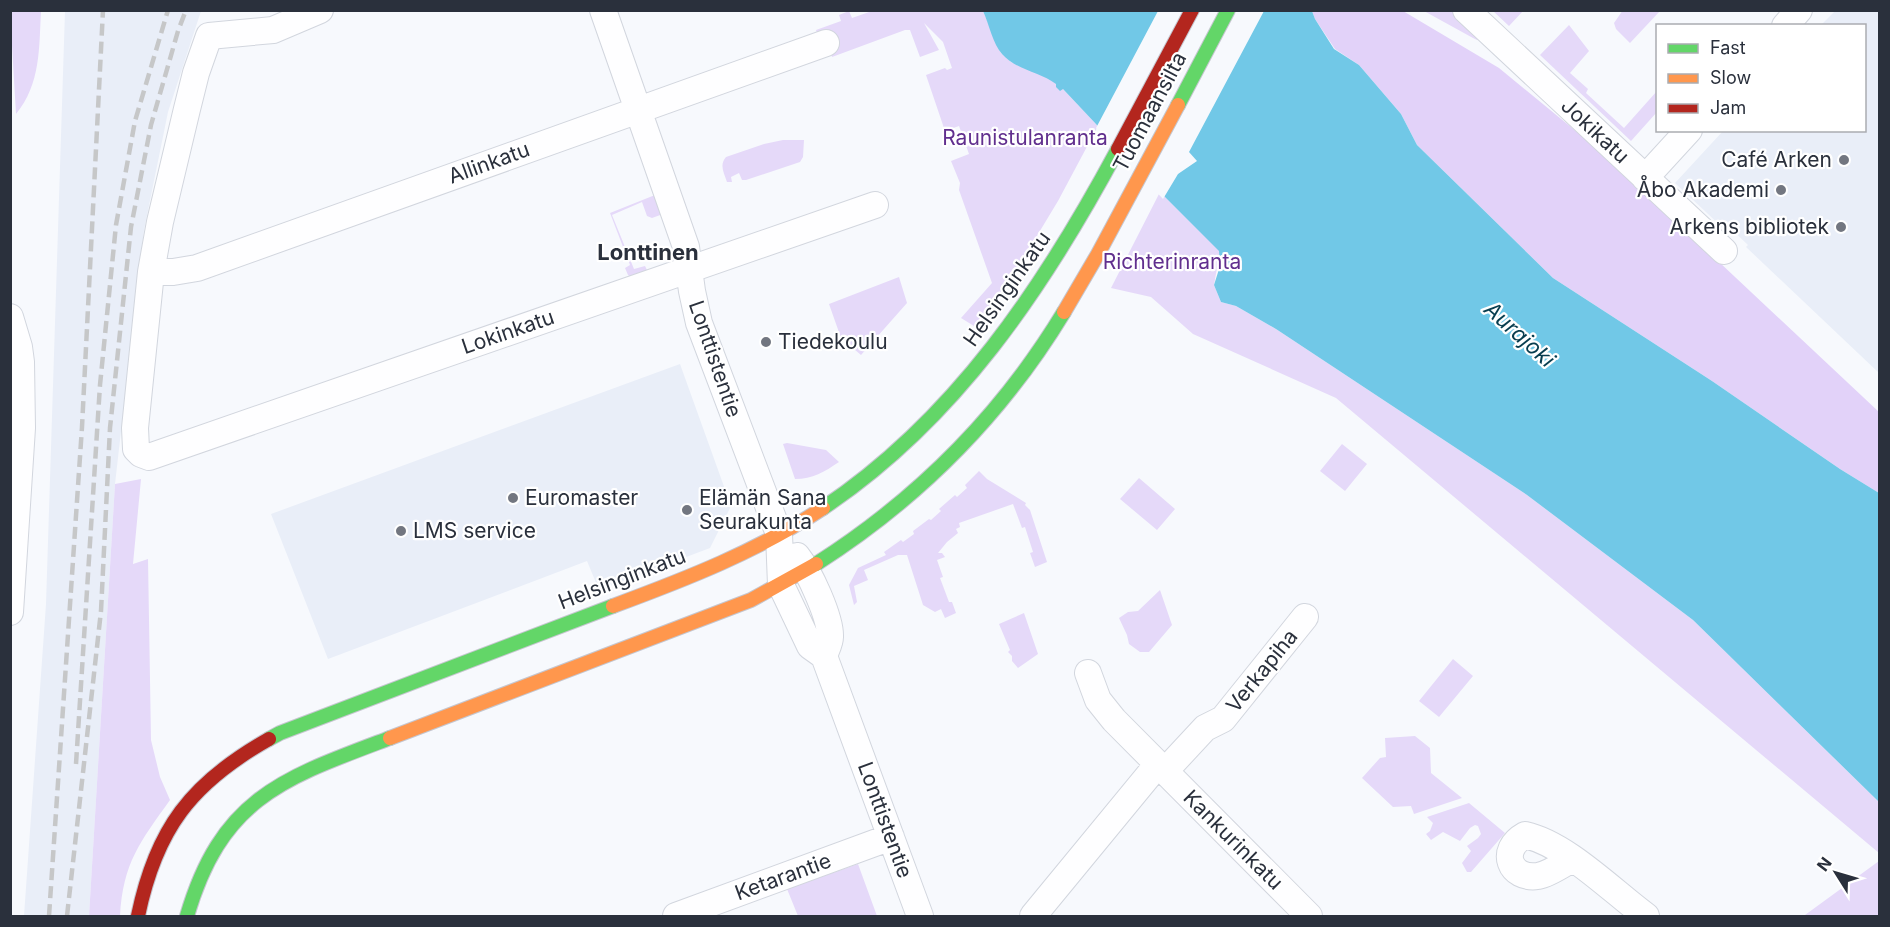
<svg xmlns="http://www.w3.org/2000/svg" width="1890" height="927" font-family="Inter,sans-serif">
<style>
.built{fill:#e9eef8}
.green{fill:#e5d9f9}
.forest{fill:#e2d2f9}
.water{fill:#71c8e7}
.pier{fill:#f7f9fd}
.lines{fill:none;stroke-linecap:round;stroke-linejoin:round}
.street-casing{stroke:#d2d6de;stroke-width:28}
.fast-casing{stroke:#c5c6cf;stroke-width:16}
.slow-casing{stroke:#c5c6cf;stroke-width:16}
.jam-casing{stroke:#c5c6cf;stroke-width:16}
.street{stroke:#fefeff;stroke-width:26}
.fast{stroke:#63d668;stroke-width:14}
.slow{stroke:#ff974d;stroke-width:14}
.jam{stroke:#b3261e;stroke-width:14}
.rail{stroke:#c6c7c8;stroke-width:4.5;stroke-dasharray:12 6;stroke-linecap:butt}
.poi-dot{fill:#727680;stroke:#fff;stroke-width:2}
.labels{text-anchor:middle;stroke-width:4.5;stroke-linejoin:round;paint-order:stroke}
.street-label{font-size:21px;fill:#2a303c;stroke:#fff}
.park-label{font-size:21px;fill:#612f8e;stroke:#fff}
.poi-label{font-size:21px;fill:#2a303c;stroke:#fff;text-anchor:start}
.neighbourhood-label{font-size:22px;font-weight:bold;fill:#2a303c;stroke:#fff}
.water-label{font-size:22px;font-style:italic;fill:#073d4f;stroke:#fff}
</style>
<rect width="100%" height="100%" fill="#f7f9fd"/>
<path class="built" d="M65 11H201L168 112 144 230 115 484 89 916H24L46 604Z
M1835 11H1879V373L1746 247 1748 245 1728 226 1724 229 1675 183 1723 131 1864 130V26L1821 25Z
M680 364 731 506 710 548 599 590 587 561 328 659 271 514Z"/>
<path class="green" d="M1623 10H1660V11L1630 43 1616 29 1614 23Z
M10 11H41C39 47 41 84 16 114Z
M849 11 852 18 872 11H983L1001 53 1011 62 1046 76 1063 89 1098 126 1058 201 1029 249 1003 289 974 326 961 318 992 283 959 190 960 183 951 161 969 154 959 126 945 131 927 78 926 75 945 68 947 70 952 68 943 42 924 23 939 50 920 57 910 30H905L832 57 823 32 817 33 816 30 841 21 839 15Z
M1424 11H1453L1479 37 1477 40 1473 38Z
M1493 11H1523L1509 26Z
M1569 25 1589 51 1570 73 1588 89 1586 93 1624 128 1657 91V112L1631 141 1540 55Z
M783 140H804L803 157 800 162 746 180H742L739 173 731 177 732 182H727C724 173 719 165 726 157L764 144Z
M1160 192 1220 251 1214 285 1221 302 1236 306 1276 329 1527 495 1693 620 1879 802V853L1336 398 1193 334 1151 297 1111 288Z
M655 195 663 214 652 218 647 216 642 202 612 215 634 269 645 266 649 274 633 279 628 275 625 268 630 265 610 213Z
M899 277 907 303 861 355 841 338 829 304Z
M787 443 826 450 839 462C824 472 813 479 795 479L783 444Z
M1342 444 1367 464 1345 491 1320 471Z
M979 471 987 479 1026 503 1025 505 1030 510 1047 562 1035 567 1030 553 1033 552 1025 527 1022 528 1013 504 959 523 960 527 956 529 958 533 947 542 938 553H942L945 557 937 560 943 577 940 578 949 602H952L956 613 945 618 941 609 935 612 923 605 907 555H898L864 570 868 580 854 586 857 602 854 605 849 585 858 568 886 555 884 552 901 540 903 542 914 534 913 531 929 519 931 520 941 511 939 509 955 495 957 497 967 488 965 485Z
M1139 478 1175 509 1157 530 1120 499Z
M141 479 133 564 148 559 151 740 160 777 170 800C140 842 123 863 120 916H89L115 484Z
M1160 590 1172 625 1149 652H1140L1129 644 1127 635 1119 618 1128 612 1138 611Z
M1024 613 1038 654 1018 668 1012 661V656L1008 652 1010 650 999 624Z
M1453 659 1473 676 1439 717 1419 701Z
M1415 736 1430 748 1431 773 1462 798 1414 814 1411 806 1393 807 1362 778 1380 758 1386 757 1385 738Z
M1469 803 1505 833 1471 872H1467L1462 863 1471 851 1467 846 1478 838 1481 834 1478 826 1475 825 1470 828 1460 841 1443 832 1431 840 1426 834 1430 831 1433 823 1427 817Z
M1879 861V916H1803L1805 915Z
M858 864 877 916H798L787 889Z"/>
<path class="forest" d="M1312 11H1403L1499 68 1605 155 1879 412V493L1840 469 1712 381 1553 278 1417 145 1401 114 1359 65 1335 49 1315 19Z"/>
<path class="water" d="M983 11H1312L1315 19 1334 49 1359 65 1401 114 1417 145 1553 278 1712 381 1840 469 1879 493V802L1693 620 1527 495 1276 329 1236 306 1221 302 1214 285 1220 266 1219 251 1160 192 1063 89 1060 91 1056 87V84C1040 72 1016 70 1002 54 993 44 989 24 983 11Z"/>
<path class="pier" d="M1158 11H1264L1189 152 1197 161 1178 174 1163 199 1096 128Z"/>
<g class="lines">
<defs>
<path id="street" d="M320 10 273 30 209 36 196 73 187 109 160 222 151 272 135 428 136 449 141 454 149 457 875 205
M603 10 686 247 692 291 699 323 779 534 781 585 810 646 824 656 920 916
M1466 10 1724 251
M1785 26 1799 10
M1645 178 1689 130
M151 272H173L197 268 826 43
M10 317 19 347 21 362 22 428 10 612
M797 556C809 571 831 618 830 637 830 643 826 650 824 656
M1088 673 1098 700 1114 720 1309 916
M1165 771 1205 728 1223 719 1305 617
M1572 859C1562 865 1549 874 1538 876 1510 880 1498 850 1525 835 1566 844 1612 891 1646 916
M676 916 891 837
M1033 916 1158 764"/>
<path id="fast" d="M1178 105 1228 10
M823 508C955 420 1044 287 1118 149
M816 564C918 499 1001 416 1064 312
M269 739 280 733 613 606
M187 916C222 797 284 778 390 738"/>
<path id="slow" d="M1064 312 1098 254 1178 105
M613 606C686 579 758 551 823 508
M390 738 751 600 816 564"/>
<path id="jam" d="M1118 149 1192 10
M138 916C156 829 191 783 269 739"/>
</defs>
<use href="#street" class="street-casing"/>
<use href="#fast" class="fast-casing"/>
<use href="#slow" class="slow-casing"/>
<use href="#jam" class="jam-casing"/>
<use href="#street" class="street"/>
<use href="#fast" class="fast"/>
<use href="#slow" class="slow"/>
<use href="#jam" class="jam"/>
<path class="rail" d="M76 764 100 385 116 225 135 121 168 10
M49 916 82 427 103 10
M67 916 101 611 110 428 131 227 151 125 178 31 186 10"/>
</g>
<g class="poi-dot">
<circle cx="1844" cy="160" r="6"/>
<circle cx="1781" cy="190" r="6"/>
<circle cx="1841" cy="227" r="6"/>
<circle cx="766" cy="342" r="6"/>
<circle cx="513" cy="498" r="6"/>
<circle cx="687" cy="510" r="6"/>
<circle cx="401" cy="531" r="6"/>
</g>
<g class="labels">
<g class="street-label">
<text transform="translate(1150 112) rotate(-62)" y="7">Tuomaansilta</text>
<text transform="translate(1595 131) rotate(43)" y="7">Jokikatu</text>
<text transform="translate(489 163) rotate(-20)" y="7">Allinkatu</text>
<text transform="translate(1007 289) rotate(-55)" y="7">Helsinginkatu</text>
<text transform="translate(508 332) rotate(-19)" y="7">Lokinkatu</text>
<text transform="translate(715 359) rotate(71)" y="7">Lonttistentie</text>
<text transform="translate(622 579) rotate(-21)" y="7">Helsinginkatu</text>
<text transform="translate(1262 671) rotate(-51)" y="7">Verkapiha</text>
<text transform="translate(885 820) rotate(70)" y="7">Lonttistentie</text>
<text transform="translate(1233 840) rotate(45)" y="7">Kankurinkatu</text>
<text transform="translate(783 877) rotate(-20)" y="7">Ketarantie</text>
</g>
<g class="park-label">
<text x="1025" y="145">Raunistulanranta</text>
<text x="1172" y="269">Richterinranta</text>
</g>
<g class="poi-label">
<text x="1832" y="167" text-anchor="end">Café Arken</text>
<text x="1769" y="197" text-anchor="end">Åbo Akademi</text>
<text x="1829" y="234" text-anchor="end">Arkens bibliotek</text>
<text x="778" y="349">Tiedekoulu</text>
<text x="525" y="505">Euromaster</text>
<text x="699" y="505">Elämän Sana<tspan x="699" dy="24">Seurakunta</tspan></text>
<text x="413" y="538">LMS service</text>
</g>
<g class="neighbourhood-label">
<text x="648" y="260">Lonttinen</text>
</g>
<g class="water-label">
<text transform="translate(1520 334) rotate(42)" y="8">Aurajoki</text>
</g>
</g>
<rect width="1890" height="927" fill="none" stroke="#2a303c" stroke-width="24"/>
<rect x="1656" y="24" width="210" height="108" fill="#ffffff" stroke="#aaacb1" stroke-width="1.5"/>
<rect x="1668" y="44" width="30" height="9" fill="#63d668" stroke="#aaacb1" stroke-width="1.5"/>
<text x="1710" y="54" font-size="18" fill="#2a303c">Fast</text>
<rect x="1668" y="74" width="30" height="9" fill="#ff974d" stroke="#aaacb1" stroke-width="1.5"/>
<text x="1710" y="84" font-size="18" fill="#2a303c">Slow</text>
<rect x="1668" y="104" width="30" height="9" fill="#b3261e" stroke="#aaacb1" stroke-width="1.5"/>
<text x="1710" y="114" font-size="18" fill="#2a303c">Jam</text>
<g transform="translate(1836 873) rotate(307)" stroke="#ffffff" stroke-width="4.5" paint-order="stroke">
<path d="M0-4.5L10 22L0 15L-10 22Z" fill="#2a303c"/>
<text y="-9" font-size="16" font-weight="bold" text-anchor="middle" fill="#2a303c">N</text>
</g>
</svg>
